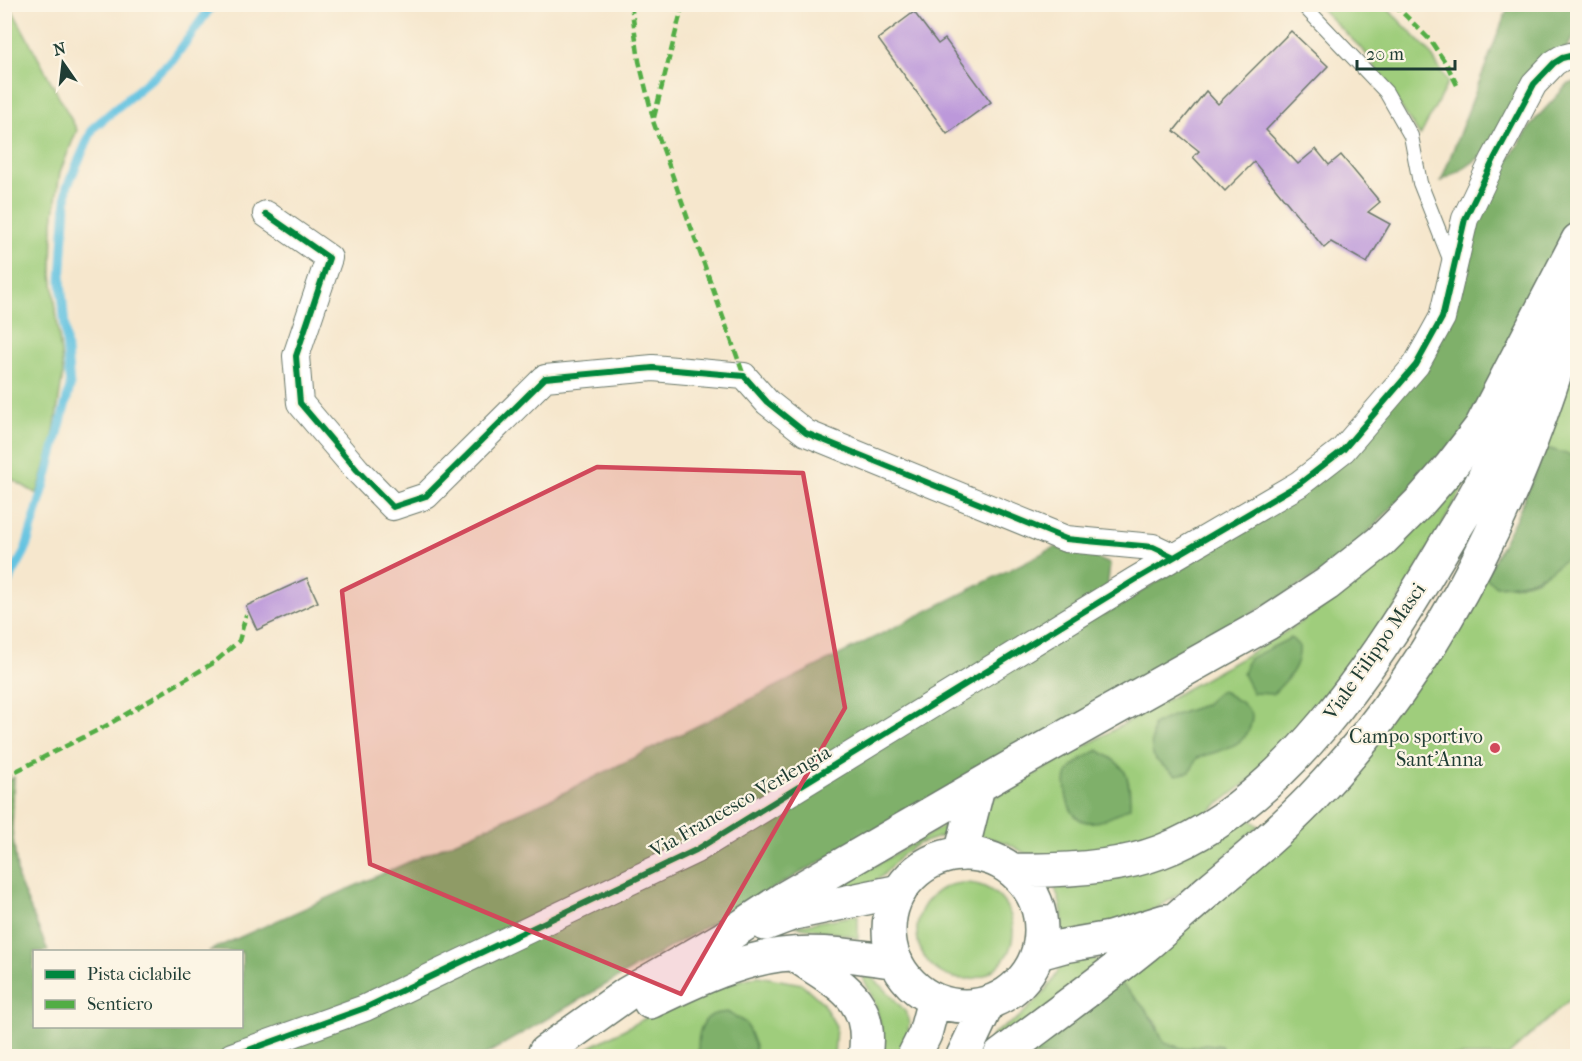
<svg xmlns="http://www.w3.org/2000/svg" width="1582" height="1061" font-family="'IM FELL French Canon',serif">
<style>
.green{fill:#9fcd7b;stroke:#5f8558;stroke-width:1.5}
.forest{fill:#7fb06b;stroke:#4f7650;stroke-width:1.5}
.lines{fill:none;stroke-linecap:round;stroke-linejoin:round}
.stream{stroke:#63c3e1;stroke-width:9}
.building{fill:#bc98da}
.lane-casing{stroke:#6a786a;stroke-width:16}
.street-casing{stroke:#6a786a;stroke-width:28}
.primary-casing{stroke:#6a786a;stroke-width:36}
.highway-casing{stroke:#6a786a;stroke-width:36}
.lane{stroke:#fff;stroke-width:14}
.street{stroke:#fff;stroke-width:26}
.primary{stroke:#fff;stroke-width:33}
.highway{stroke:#fff;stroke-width:33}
.quiet{stroke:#52ad45;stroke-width:4.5;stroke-dasharray:9 4.5;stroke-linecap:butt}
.cycleway-casing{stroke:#fcf5e5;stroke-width:10}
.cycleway{stroke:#00873e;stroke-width:6}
.marked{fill:#d1495b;fill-opacity:0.2;stroke:#d1495b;stroke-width:4.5;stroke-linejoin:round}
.poi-dot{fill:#d1495b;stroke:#fcf5e5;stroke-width:2}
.labels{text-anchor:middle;stroke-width:4.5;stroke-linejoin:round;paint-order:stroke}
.street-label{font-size:20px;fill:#1f3d34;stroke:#fcf5e5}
.poi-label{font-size:20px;fill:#1f3d34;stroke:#fcf5e5;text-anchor:end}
</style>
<rect width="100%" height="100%" fill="#fcf5e5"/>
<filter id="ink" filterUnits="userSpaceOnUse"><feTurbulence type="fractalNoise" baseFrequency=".0167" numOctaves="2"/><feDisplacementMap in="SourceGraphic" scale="12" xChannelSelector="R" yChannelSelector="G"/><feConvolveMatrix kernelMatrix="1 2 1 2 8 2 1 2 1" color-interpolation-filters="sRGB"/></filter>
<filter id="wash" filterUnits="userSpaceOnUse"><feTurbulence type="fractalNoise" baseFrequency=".008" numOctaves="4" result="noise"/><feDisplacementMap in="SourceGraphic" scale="24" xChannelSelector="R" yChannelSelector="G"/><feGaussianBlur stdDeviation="1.35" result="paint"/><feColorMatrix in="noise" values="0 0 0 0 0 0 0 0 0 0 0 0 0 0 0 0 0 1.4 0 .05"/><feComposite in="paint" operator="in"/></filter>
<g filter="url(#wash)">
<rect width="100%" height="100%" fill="#f6e7cd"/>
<path class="green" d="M9 4 77 130 60 172 53 222 52 274 63 373 52 444 37 494 5 475 4 5Z
M1317 5H1384L1428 50 1448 82 1420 136 1364 51Z
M1577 358V457L1546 448Z
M1472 463 1475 467 1386 624 1278 758 1194 823 1132 846 1049 855 1026 854 1007 843 978 835 963 833 948 834 918 844 902 855 882 876 867 886 828 893C928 834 1030 777 1131 720 1222 668 1325 618 1400 545 1427 520 1449 491 1472 463Z
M1577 550V993L1507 1056H1393L1391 1054 1387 1056H1225L1221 1046 1205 1044 1185 1049 1164 1043 1155 1021 1118 981 1256 870 1485 577 1514 586 1536 580Z
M1248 818 1259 826C1223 858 1175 905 1129 921 1110 928 1081 930 1061 934 1065 916 1060 901 1054 885Z
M917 931a48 48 0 1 1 96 0a48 48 0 1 1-96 0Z
M858 915V939L847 935 794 926Z
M1086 956 1107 963 983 1056H979L994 1033 1017 1019 1038 999 1052 982 1063 961Z
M867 974 883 987 905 1011 909 1021 908 1034 898 1056H881C885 1030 876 1001 863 978Z
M758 976 802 984 822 1002 836 1026 834 1056H573L659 1011 719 985Z"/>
<path class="forest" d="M1509 5H1577V33L1494 147 1466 167 1441 181Z
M1577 82V234L1481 416 1337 564 908 813 729 913 483 1056H5L4 783 14 777 12 829 18 879 48 951 34 952V1026H242V952L209 951 557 796 1055 547 1092 556 1110 564 1104 615 1258 519 1360 449 1475 227 1490 187 1535 120 1569 83Z
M1546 448 1577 457V550C1549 573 1534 585 1496 586L1485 577 1517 516Z
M1291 638 1299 646C1301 667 1287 680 1273 694L1253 693 1243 674 1248 659Z
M1221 690 1242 703 1252 714C1252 747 1223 749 1197 758L1190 772 1176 775C1149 757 1150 757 1153 725L1172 716 1204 705Z
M1098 750C1127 766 1130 774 1130 807 1107 820 1077 837 1067 799 1066 793 1064 783 1066 776 1071 764 1088 756 1098 750Z
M1118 981C1142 1003 1151 1013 1164 1043L1185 1049 1205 1044 1221 1046 1225 1056H1014Z
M727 1012 746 1023 755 1046 754 1056H699C697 1043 698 1022 712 1015 715 1013 723 1013 727 1012Z"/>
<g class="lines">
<path class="stream" d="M4 590 25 551 46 480 70 387 61 281 67 187 93 128 172 61 213 4"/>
</g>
<g id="blocks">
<path class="building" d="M914 12 938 44 945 39 991 102 947 134 878 39Z
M1291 31 1328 66 1266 130 1298 164 1316 149 1329 165 1341 155 1380 202 1368 212 1390 224 1367 263 1331 242 1324 248 1254 162 1225 191 1193 157 1199 151 1174 131 1206 91 1218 104Z
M307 578 318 602 257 630 246 606Z"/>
</g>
</g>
<g filter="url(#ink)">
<use href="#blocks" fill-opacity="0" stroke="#6a786a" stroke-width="1.5"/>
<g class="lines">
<defs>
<path id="lane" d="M1302 4 1386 92 1411 136 1420 183 1452 264"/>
<path id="street" d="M266 214 329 258 296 356 300 403 357 470 393 507 426 496 545 378 653 368 744 376 767 402 806 433 1066 539 1153 547 1174 557
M232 1056 365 1008 696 850 1135 580 1299 484 1343 450 1416 365 1442 318 1465 219 1494 159 1534 84 1554 63 1562 58 1578 54"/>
<path id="primary" d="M889 930a76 76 0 1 1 152 0a76 76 0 1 1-152 0Z
M1013 870C1060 871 1115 869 1160 852 1283 805 1377 661 1441 552 1455 528 1472 503 1484 478 1508 427 1528 374 1549 323
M1039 953 1064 946 1110 938 1165 921
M914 1056 925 1034 934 1000
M963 1056 988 1003
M1000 1056C1048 1020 1098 984 1145 946 1166 928 1187 909 1208 891 1243 862 1279 832 1311 799 1444 660 1529 480 1578 295"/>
<path id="highway" d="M961 854 978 787
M765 924 794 913 900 891
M794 954C835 983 875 995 865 1056
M650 1002C691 983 734 961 780 955 818 950 858 956 896 962
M545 1052 628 993 724 938 783 899 1018 763 1268 623 1327 584 1380 542 1418 504 1451 466 1481 427 1578 240"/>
</defs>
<use href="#lane" class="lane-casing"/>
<use href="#street" class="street-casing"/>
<use href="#primary" class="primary-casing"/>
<use href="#highway" class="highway-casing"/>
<use href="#lane" class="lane"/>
<use href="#street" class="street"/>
<use href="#primary" class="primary"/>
<use href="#highway" class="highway"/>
<path class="quiet" d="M631 4 639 61 653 118
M683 4 653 121 744 376
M1394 4 1431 41 1447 65 1458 87
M4 777 104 727 215 662 239 641 246 615"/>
<defs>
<path id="cycleway" d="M266 214 329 258 296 356 300 403 357 470 393 507 426 496 545 378 653 368 744 376 767 402 806 433 1066 539 1153 547 1174 557
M232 1056 365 1008 696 850 1135 580 1299 484 1343 450 1416 365 1442 318 1465 219 1494 159 1534 84 1554 63 1562 58 1578 54"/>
</defs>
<use href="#cycleway" class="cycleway-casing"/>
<use href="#cycleway" class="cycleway"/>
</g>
</g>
<path class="marked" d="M597 467 803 473 845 708 681 994 370 864 342 591Z"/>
<circle class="poi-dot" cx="1495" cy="748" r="6"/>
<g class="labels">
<g class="street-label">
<text transform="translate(1374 651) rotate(-55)" y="7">Viale Filippo Masci</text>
<text transform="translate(740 801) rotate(-30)" y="7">Via Francesco Verlengia</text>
</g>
<g class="poi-label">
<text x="1483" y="743">Campo sportivo<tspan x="1483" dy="23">Sant'Anna</tspan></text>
</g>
</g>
<rect width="1582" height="1061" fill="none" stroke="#fcf5e5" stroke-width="24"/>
<rect x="33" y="950" width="210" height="78" fill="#fcf5e5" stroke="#a4ab9e" stroke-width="1.5"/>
<rect x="45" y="970" width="30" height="9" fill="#00873e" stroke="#a4ab9e" stroke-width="1.5"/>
<text x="87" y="980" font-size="18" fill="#1f3d34">Pista ciclabile</text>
<rect x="45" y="1000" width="30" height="9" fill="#52ad45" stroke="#a4ab9e" stroke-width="1.5"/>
<text x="87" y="1010" font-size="18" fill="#1f3d34">Sentiero</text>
<g transform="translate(63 63) rotate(346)" stroke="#fcf5e5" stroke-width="4.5" paint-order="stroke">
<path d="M0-4.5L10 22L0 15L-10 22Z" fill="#1f3d34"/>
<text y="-9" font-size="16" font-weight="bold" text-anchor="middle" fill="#1f3d34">N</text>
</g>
<path d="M1357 60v9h98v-9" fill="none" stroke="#1f3d34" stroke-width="3"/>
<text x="1366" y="60" font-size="18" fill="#1f3d34" stroke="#fcf5e5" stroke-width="4.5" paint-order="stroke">20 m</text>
</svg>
